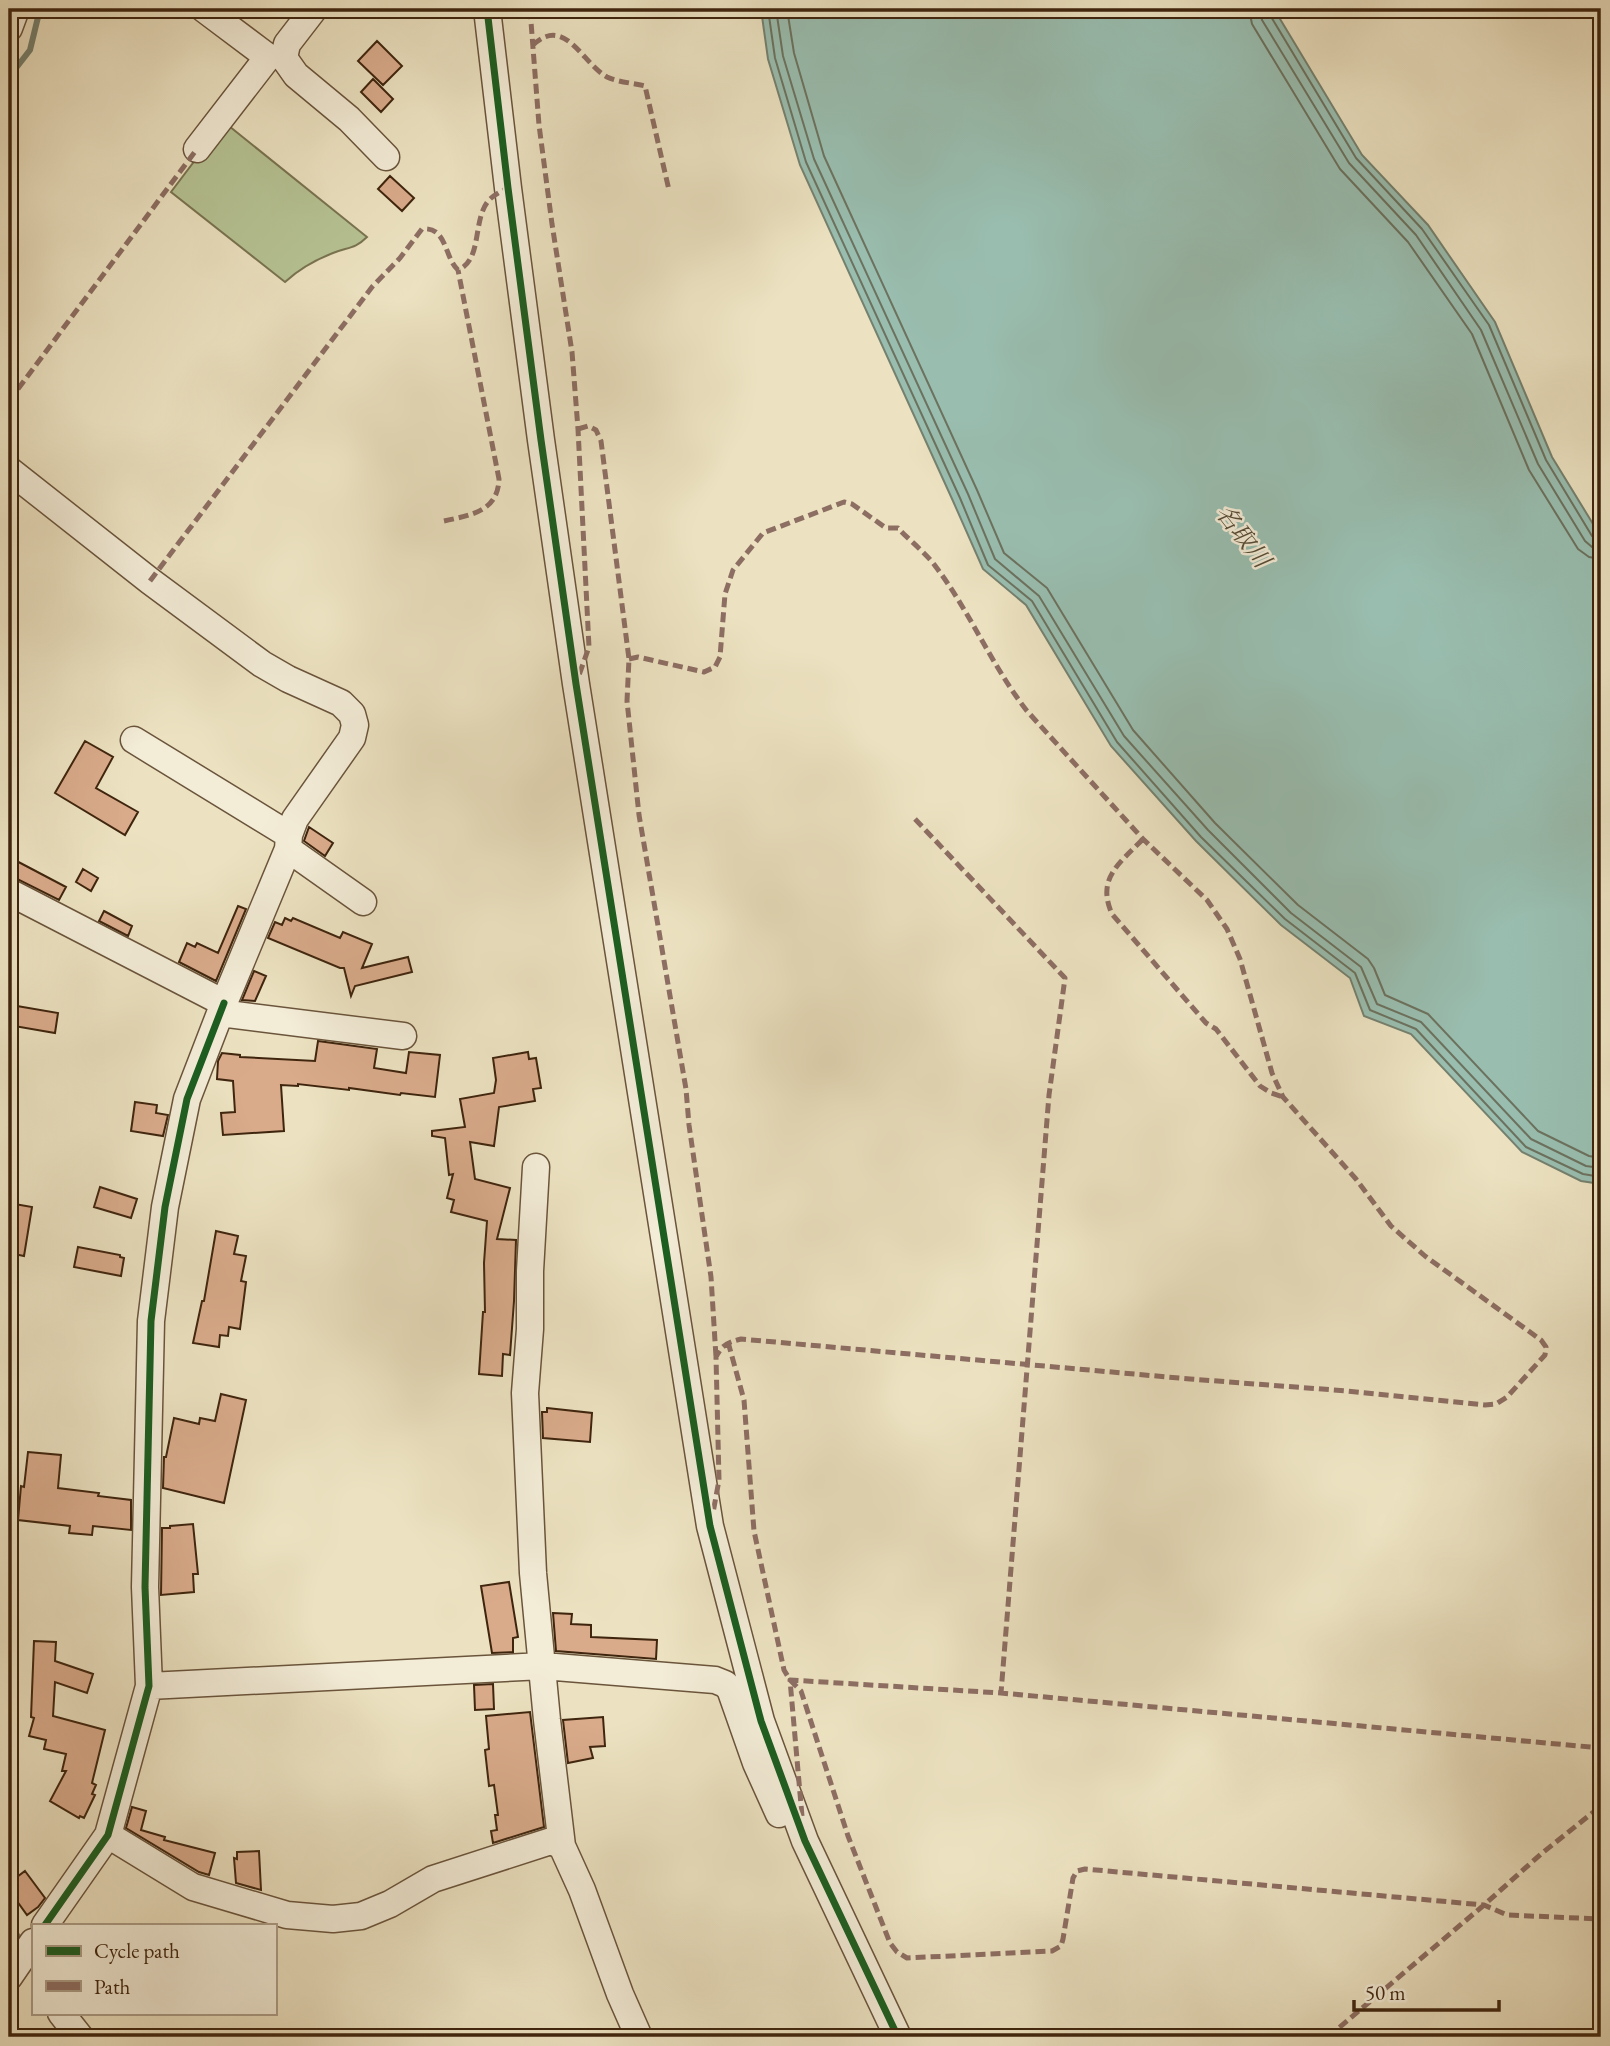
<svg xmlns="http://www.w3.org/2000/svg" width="1610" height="2046" font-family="'EB Garamond','Noto Serif JP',serif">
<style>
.green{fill:#b6c394;stroke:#7a7451;stroke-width:2}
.water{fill:#99beb0;stroke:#75816f;stroke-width:2}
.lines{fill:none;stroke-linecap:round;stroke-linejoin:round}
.shore{stroke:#6c725f;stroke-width:2}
.stream{stroke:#75816f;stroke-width:6}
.building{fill:#d9ab8b;stroke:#3f250e;stroke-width:2}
.minor-casing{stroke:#6a543b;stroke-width:29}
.minor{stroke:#f3ecd7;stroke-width:26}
.quiet{stroke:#8d6e63;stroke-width:5;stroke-dasharray:10 5;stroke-linecap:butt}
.cycleway-casing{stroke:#f3ecd7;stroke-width:11}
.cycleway{stroke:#1b5e20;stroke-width:7}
.labels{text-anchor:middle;stroke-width:5;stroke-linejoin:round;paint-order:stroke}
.water-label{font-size:24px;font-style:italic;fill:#564b36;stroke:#f3ecd7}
</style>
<rect width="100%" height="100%" fill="#ece2c1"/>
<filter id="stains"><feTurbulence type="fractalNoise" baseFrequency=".00286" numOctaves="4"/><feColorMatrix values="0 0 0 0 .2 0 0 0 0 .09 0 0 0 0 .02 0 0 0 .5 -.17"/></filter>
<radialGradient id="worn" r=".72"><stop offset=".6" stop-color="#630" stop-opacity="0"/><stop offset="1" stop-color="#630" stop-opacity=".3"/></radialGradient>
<path class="green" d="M224 122 367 237C355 249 348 247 333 253 315 260 299 269 285 282L171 192Z"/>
<path class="water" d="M761 9H1274L1362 155 1428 225 1495 322 1552 457 1601 537V1184L1581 1181 1522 1152 1411 1034 1364 1016 1350 978 1281 925 1196 841 1111 746 1026 605 983 569 953 501 800 165 768 59Z"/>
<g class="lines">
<path class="shore" d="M768 9 775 58 806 162 960 498 988 565 1032 601 1117 742 1201 837 1285 919 1355 973 1370 1010 1416 1029 1526 1147 1583 1174 1601 1177
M776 9 783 56 814 159 968 494 995 559 1039 596 1124 736 1208 830 1291 913 1361 967 1377 1004 1421 1022 1531 1139 1586 1166 1601 1168
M787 9 794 53 824 156 977 490 1004 553 1047 588 1133 730 1215 823 1298 905 1368 959 1374 968 1385 995 1428 1014 1538 1131 1589 1156 1601 1158
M1249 9 1252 24 1340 169 1408 242 1472 334 1529 470 1578 549 1589 557 1601 559
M1260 9 1262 20 1349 163 1416 235 1481 330 1538 464 1585 541 1592 547 1601 549
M1268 9 1270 15 1356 158 1422 229 1489 325 1546 460 1592 536 1596 539 1601 540"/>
<path class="stream" d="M9 77 30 50 40 9
M9 1925 24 1944"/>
</g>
<path class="building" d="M377 41 402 66 383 85 358 61Z
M373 79 393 99 381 112 361 92Z
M390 176 414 198 402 211 378 189Z
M85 741 113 757 96 788 138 812 125 835 55 793Z
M309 827 333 843 325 856 304 841Z
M9 857 66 887 59 900 9 875Z
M83 869 98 878 91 891 76 882Z
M238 906 246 909 216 981 179 962 187 943 195 947 197 943 218 953Z
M104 911 132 926 128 936 99 921Z
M285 918 291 921 293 918 340 938 343 932 372 944 362 968 408 957 412 972 355 986 351 996 344 968H340L268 938 275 922 282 925Z
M254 971 266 976 255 1001 242 1000Z
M17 1006 58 1013 55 1033 14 1026Z
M318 1041 377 1049 374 1068 406 1073 409 1052 440 1055 435 1097 401 1093 400 1095 349 1088V1090L298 1084V1086L281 1085 284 1131 223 1135 221 1113 235 1112 233 1081 217 1079 218 1061 222 1053 240 1055V1057L315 1061Z
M528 1052 529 1059 536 1058 541 1088 533 1089 535 1101 499 1107 494 1146 470 1142 475 1179 510 1188 497 1239 516 1240 514 1301 510 1355 503 1354 502 1376 479 1374 483 1312H485L484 1263 487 1221 451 1212 454 1200 447 1198 453 1174 449 1175 445 1138 432 1136V1131L465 1127 460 1099 494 1093 496 1080 493 1058Z
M135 1102 157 1105 156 1113 168 1115 163 1136 131 1131Z
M100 1187 137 1199 131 1218 94 1207Z
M9 1203 32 1207 24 1256 9 1253Z
M216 1231 238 1236 234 1254 246 1256 241 1281 246 1282 240 1329 229 1327 228 1336 220 1335 219 1347 193 1343 202 1301H204Z
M78 1247 120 1255V1257L124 1258 121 1276 74 1267Z
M221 1394 246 1400 224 1503 163 1488 164 1457H166L174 1418 199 1424 200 1418 215 1421Z
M547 1408 592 1413 590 1442 543 1438 542 1412H547Z
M28 1452 61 1455 58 1488 99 1493 98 1496 131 1500V1530L93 1526 92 1535 69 1533 70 1526 18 1520 21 1486 24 1487Z
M193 1524 198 1574H193L194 1592 161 1595 162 1528H170V1526Z
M509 1582 518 1637 513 1638V1652L492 1653 481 1586Z
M553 1613 572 1614 571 1624 591 1625V1637L657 1640 656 1659 556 1651Z
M34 1641 56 1642 55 1661 93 1674 87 1693 55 1682 53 1716 105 1730 92 1783 96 1785 92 1794 95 1795 84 1818 80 1816 79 1818 50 1801 66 1771H62L66 1754 44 1749 46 1740 29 1736 34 1718 31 1717Z
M493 1684 494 1709 475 1710 474 1685Z
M530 1712 544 1827 493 1843 491 1831 497 1830 495 1815H498L494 1785 489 1786 485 1750 489 1749 486 1716Z
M603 1717 605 1746 590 1747 593 1758 568 1763 563 1720Z
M132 1807 146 1811 141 1830 165 1837 164 1840 215 1853 209 1875 199 1872 126 1828Z
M259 1851 261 1890 236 1883 234 1858 237 1859V1852Z
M25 1871 45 1898 38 1907 27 1915 9 1890V1883Z"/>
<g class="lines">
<defs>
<path id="minor" d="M314 9 287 44 284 58 296 75 349 119 386 157
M487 9 508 188 541 440 576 684 710 1526 761 1721 805 1841 898 2037
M9 28 16 9
M197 149 268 57 204 9
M9 470 150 581 262 664 288 679 341 703 352 714 355 725 352 738 295 819 289 835
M134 740 289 835 288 849
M9 892 224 1003 288 849 363 902
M220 1013 403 1036
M536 1167 530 1271V1329L525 1393 533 1573 547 1720 562 1846
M149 1686 543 1666 715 1680 725 1684 730 1689 756 1763 779 1814
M108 1835 193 1887 287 1915 333 1919 361 1916 390 1904 433 1879 551 1841 562 1846 582 1890 620 1994 639 2037
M45 1925 108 1835 149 1686 145 1587 151 1321 165 1207 187 1099 224 1003
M9 1977 33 1942
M61 2013 80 2037"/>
</defs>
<use href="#minor" class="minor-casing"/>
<use href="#minor" class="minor"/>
<path class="quiet" d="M530 9 539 125 552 224 572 352 578 429 589 647 578 678
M533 45C565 15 582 63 607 77 617 82 633 83 645 86L669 190
M9 401 197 149
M578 429 588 426 596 430 601 441 629 659 627 701 639 815 686 1089 689 1125 711 1277 716 1357
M444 521C470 515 498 512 499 479L458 270
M150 581 372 287 400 258 422 229C447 226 444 257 458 270 483 260 472 219 489 200 494 195 501 191 508 188
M629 659 638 657 704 672 715 667 720 657 725 594 733 570 763 533 844 502 852 504 886 528H898C910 541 926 553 936 567 970 612 992 666 1027 711L1143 839 1207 900 1227 929 1240 959 1272 1073 1283 1097 1356 1179 1391 1226 1425 1256 1541 1340 1546 1347 1545 1355 1507 1397 1496 1404 1485 1405 1347 1391 1190 1379 741 1339C728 1342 722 1345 716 1357L719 1480 713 1513
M915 819 1065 978 1049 1095 1001 1693
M1143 839C1120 863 1096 878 1112 914L1206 1023 1216 1029 1260 1086 1271 1093 1283 1097
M728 1342 744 1400 754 1531 784 1670 790 1680 801 1691 848 1836 890 1943 897 1952 907 1958 1052 1951 1061 1946 1063 1939 1073 1878 1077 1871 1085 1869 1484 1905 1507 1915 1601 1919
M802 1816 790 1680 1001 1693 1601 1748
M1328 2037 1484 1905 1541 1854 1601 1806"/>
<defs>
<path id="cycleway" d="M487 9 508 188 541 440 576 684 710 1526 761 1721 805 1841 898 2037
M45 1925 108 1835 149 1686 145 1587 151 1321 165 1207 187 1099 224 1003"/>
</defs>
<use href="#cycleway" class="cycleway-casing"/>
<use href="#cycleway" class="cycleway"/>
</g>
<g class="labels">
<g class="water-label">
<text transform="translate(1243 536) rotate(52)" y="8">名取川</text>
</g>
</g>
<rect width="1610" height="2046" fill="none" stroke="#ece2c1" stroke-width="35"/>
<rect x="10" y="10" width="1589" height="2025" fill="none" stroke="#3f250e" stroke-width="3.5"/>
<rect x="18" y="18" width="1575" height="2011" fill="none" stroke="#3f250e" stroke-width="2"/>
<rect x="32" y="1924" width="245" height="91" fill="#f3ecd7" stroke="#ab9c87" stroke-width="2"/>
<rect x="46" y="1946" width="35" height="10" fill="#1b5e20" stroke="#ab9c87" stroke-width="2"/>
<text x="94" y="1958" font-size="21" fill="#3f250e">Cycle path</text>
<rect x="46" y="1981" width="35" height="10" fill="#8d6e63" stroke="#ab9c87" stroke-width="2"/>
<text x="94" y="1994" font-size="21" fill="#3f250e">Path</text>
<path d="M1354 2000v10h145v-10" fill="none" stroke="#3f250e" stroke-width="3.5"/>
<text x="1365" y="2000" font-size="21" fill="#3f250e" stroke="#f3ecd7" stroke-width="5" paint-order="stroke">50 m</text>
<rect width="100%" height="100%" filter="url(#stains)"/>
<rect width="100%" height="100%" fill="url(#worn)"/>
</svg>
